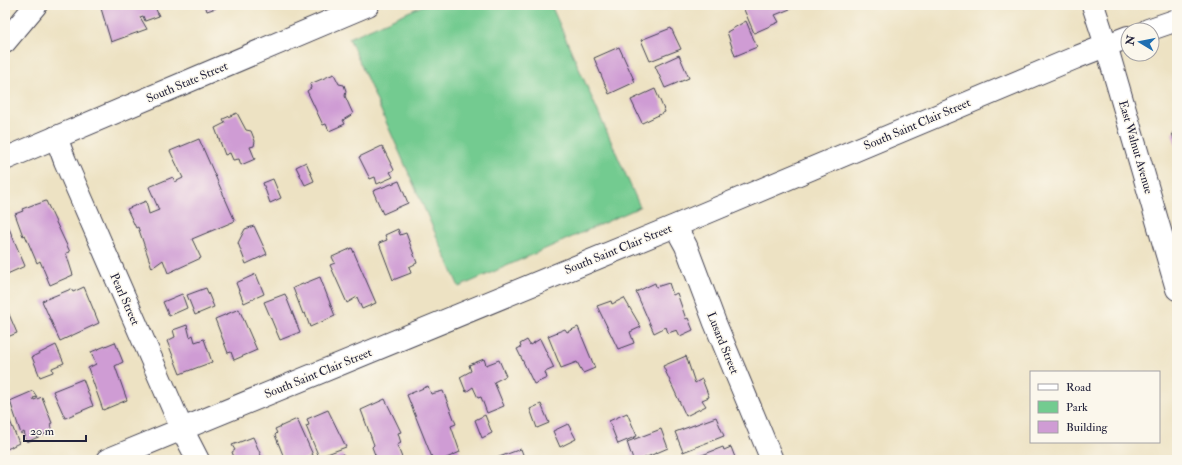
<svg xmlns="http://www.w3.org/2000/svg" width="1182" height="465" font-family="'IM FELL Double Pica',serif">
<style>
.green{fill:#73cb90;stroke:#4a7666}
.building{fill:#cf9cd4}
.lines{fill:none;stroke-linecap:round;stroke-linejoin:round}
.minor-casing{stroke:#403f4f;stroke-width:24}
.tertiary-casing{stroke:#403f4f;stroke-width:24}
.secondary-casing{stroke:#403f4f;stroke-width:24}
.minor{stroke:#fff;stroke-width:22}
.tertiary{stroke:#fff;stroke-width:22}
.secondary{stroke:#fff;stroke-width:22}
.labels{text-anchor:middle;stroke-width:3;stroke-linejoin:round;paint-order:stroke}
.street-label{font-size:12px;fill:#22223b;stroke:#fbf7ec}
</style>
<rect width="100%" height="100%" fill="#fbf7ec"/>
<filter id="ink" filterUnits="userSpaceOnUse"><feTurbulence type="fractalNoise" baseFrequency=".025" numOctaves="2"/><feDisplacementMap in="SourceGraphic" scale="8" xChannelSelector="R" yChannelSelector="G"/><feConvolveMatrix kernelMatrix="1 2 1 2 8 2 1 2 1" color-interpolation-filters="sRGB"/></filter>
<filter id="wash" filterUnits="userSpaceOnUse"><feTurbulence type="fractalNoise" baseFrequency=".012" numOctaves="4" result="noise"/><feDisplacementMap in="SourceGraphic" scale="16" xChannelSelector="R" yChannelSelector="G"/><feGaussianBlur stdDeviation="0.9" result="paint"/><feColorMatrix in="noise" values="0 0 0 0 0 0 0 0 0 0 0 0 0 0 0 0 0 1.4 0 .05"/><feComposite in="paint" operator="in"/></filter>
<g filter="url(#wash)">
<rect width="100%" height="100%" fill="#ede2c3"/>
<path class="green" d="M424 5H551L640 207 459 287 349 38Z"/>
<g id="blocks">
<path class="building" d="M100 5H154L159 16 145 21 143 16 140 17 147 29 111 42Z
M205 5H214L216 8 207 11Z
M742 5H794L795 7 775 15 779 22 754 33Z
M746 21 757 47 735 56 727 32Z
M671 28 681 49 650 61 641 40Z
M619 47 635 82 609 94 594 58Z
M679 55 689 78 665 88 655 66Z
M334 74 339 84 344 85 346 91 345 96 353 114 343 120 345 124 329 131 326 124 323 125 307 91 311 88 310 84Z
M655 89 665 112 642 123 631 100Z
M237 113 246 130 251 131 255 141 254 146 250 147 255 159 241 165 239 159 233 160 230 153 225 155 215 128 225 123 223 119Z
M1177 131V148L1172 133Z
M199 139 235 221 192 239 201 258 168 273 163 260 152 268 138 227 136 228 127 209 146 201 149 214 159 210 149 187 173 177 175 182 183 178 170 151Z
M382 146 394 170 390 172 393 177 377 184 375 177 370 179 359 157Z
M306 162 314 181 305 185 296 167Z
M273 179 281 198 270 203 263 183Z
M399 181 408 203 383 214 373 191Z
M46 201 70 252 66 253 73 275 50 285 40 261 37 263 25 235 23 236 15 214 23 211 22 209 35 204V205Z
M5 219 25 266 5 275Z
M254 226 267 254 246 264 238 243 245 229Z
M398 229 400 235 406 233 417 263 409 267 411 273 393 280 379 243 387 240 385 235Z
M352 248 376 303 362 309 357 297 347 303 330 265 335 263 332 257Z
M256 274 264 294 244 303 236 283Z
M320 277 335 316 310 327 305 313 303 314 293 288Z
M655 283 656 287 669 283 673 295 677 293 686 319 688 318 693 330 680 336 677 330 668 333 666 327 654 333 636 292Z
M84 287 99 323 60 341 42 301 71 289 73 292Z
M206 288 214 307 195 315 187 295Z
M182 294 187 308 169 316 163 302Z
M285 294 300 332 280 340 264 302Z
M624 298 641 327 630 332 634 343 618 349 597 306 611 301 612 304Z
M239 309 257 350 234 360 231 352 228 353 215 319Z
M8 312 17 333 5 338V314Z
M187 325 190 337 193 335 195 342 204 339 212 362 180 374 167 341 175 337 173 330Z
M578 327 595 368 583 373 577 362 561 368 548 336 565 329 567 332Z
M540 339 554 368 545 372 547 378 534 384 517 349 521 347 520 344 527 340 530 345Z
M115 342 123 362 115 366 127 400 103 410 88 368 96 364 91 352Z
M56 345 64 363 52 368 53 372 40 377 32 357Z
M686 356 695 383 702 379 709 397 702 400 706 406 686 416 663 366Z
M484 359 486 365 499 360 506 376 494 382 504 406 487 413 481 397 478 398 473 387 466 392 460 377 471 371 469 365Z
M83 379 93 406 65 418 53 391Z
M428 386 431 394 443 391 456 424 451 426 460 452 442 460H433L407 395Z
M33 391 37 397 33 398 34 400 42 397 52 423 50 424 52 431 27 442 24 432 21 434 10 401Z
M385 399 401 432 398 433 401 443 397 445 403 460H377L372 447 374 445 361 410Z
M541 404 549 423 537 428 530 409Z
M328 410 346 447 319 457 306 426 309 425 307 419Z
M5 411H6L19 443 5 450Z
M627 413 637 436 618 444 609 421Z
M485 415 492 433 482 438 475 420Z
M716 417 724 436 683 452 675 432Z
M297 419 313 455 302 460H285L275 435 277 433 275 429Z
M568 424 576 439 560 447 553 431Z
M661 429 668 448 640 460H633L627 442Z
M253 437 263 460H235L232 452 235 450 232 445Z
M723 447 724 450 731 447 736 460H698L697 457Z
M521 449 525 460H491Z
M343 454 346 460H331Z"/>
</g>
</g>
<g filter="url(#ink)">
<use href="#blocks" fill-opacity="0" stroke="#403f4f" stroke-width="1"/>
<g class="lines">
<defs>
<path id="minor" d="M1148 30 1177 20
M5 42 36 5
M56 137 65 161 182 429 198 460
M675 226 686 246 715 323 772 460
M107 460 675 226 1077 57 1128 37"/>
<path id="tertiary" d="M1093 5 1106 45 1177 289"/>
<path id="secondary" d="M5 159 368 5"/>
</defs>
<use href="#minor" class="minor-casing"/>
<use href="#tertiary" class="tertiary-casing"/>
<use href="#secondary" class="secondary-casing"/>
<use href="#minor" class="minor"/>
<use href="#tertiary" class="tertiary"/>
<use href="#secondary" class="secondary"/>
</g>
</g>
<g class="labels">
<g class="street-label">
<text transform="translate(187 82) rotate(-23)" y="4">South State Street</text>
<text transform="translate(917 124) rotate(-23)" y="4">South Saint Clair Street</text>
<text transform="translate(1136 147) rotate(74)" y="4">East Walnut Avenue</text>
<text transform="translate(618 249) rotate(-22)" y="4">South Saint Clair Street</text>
<text transform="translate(125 299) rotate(66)" y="4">Pearl Street</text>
<text transform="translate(723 343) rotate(68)" y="4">Lusard Street</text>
<text transform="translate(318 373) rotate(-22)" y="4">South Saint Clair Street</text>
</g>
</g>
<rect width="1182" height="465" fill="none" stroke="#fbf7ec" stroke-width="20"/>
<rect x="1030" y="371" width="130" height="72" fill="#fbf7ec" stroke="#a4a2a5"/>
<rect x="1038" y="384" width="20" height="6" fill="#ffffff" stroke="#a4a2a5"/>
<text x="1066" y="391" font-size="12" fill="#22223b">Road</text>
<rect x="1038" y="401" width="20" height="12" fill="#73cb90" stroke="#a4a2a5"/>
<text x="1066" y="411" font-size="12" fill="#22223b">Park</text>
<rect x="1038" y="421" width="20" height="12" fill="#cf9cd4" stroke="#a4a2a5"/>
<text x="1066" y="431" font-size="12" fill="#22223b">Building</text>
<g transform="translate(1140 42) rotate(280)"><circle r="19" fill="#fbf7ec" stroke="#a4a2a5"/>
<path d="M0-3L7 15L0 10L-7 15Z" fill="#1f6fb2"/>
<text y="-6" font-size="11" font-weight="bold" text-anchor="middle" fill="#22223b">N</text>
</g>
<path d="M24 435v6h62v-6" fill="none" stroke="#22223b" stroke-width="2"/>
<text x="30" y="435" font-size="12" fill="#22223b" stroke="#fbf7ec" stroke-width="3" paint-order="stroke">20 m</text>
</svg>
